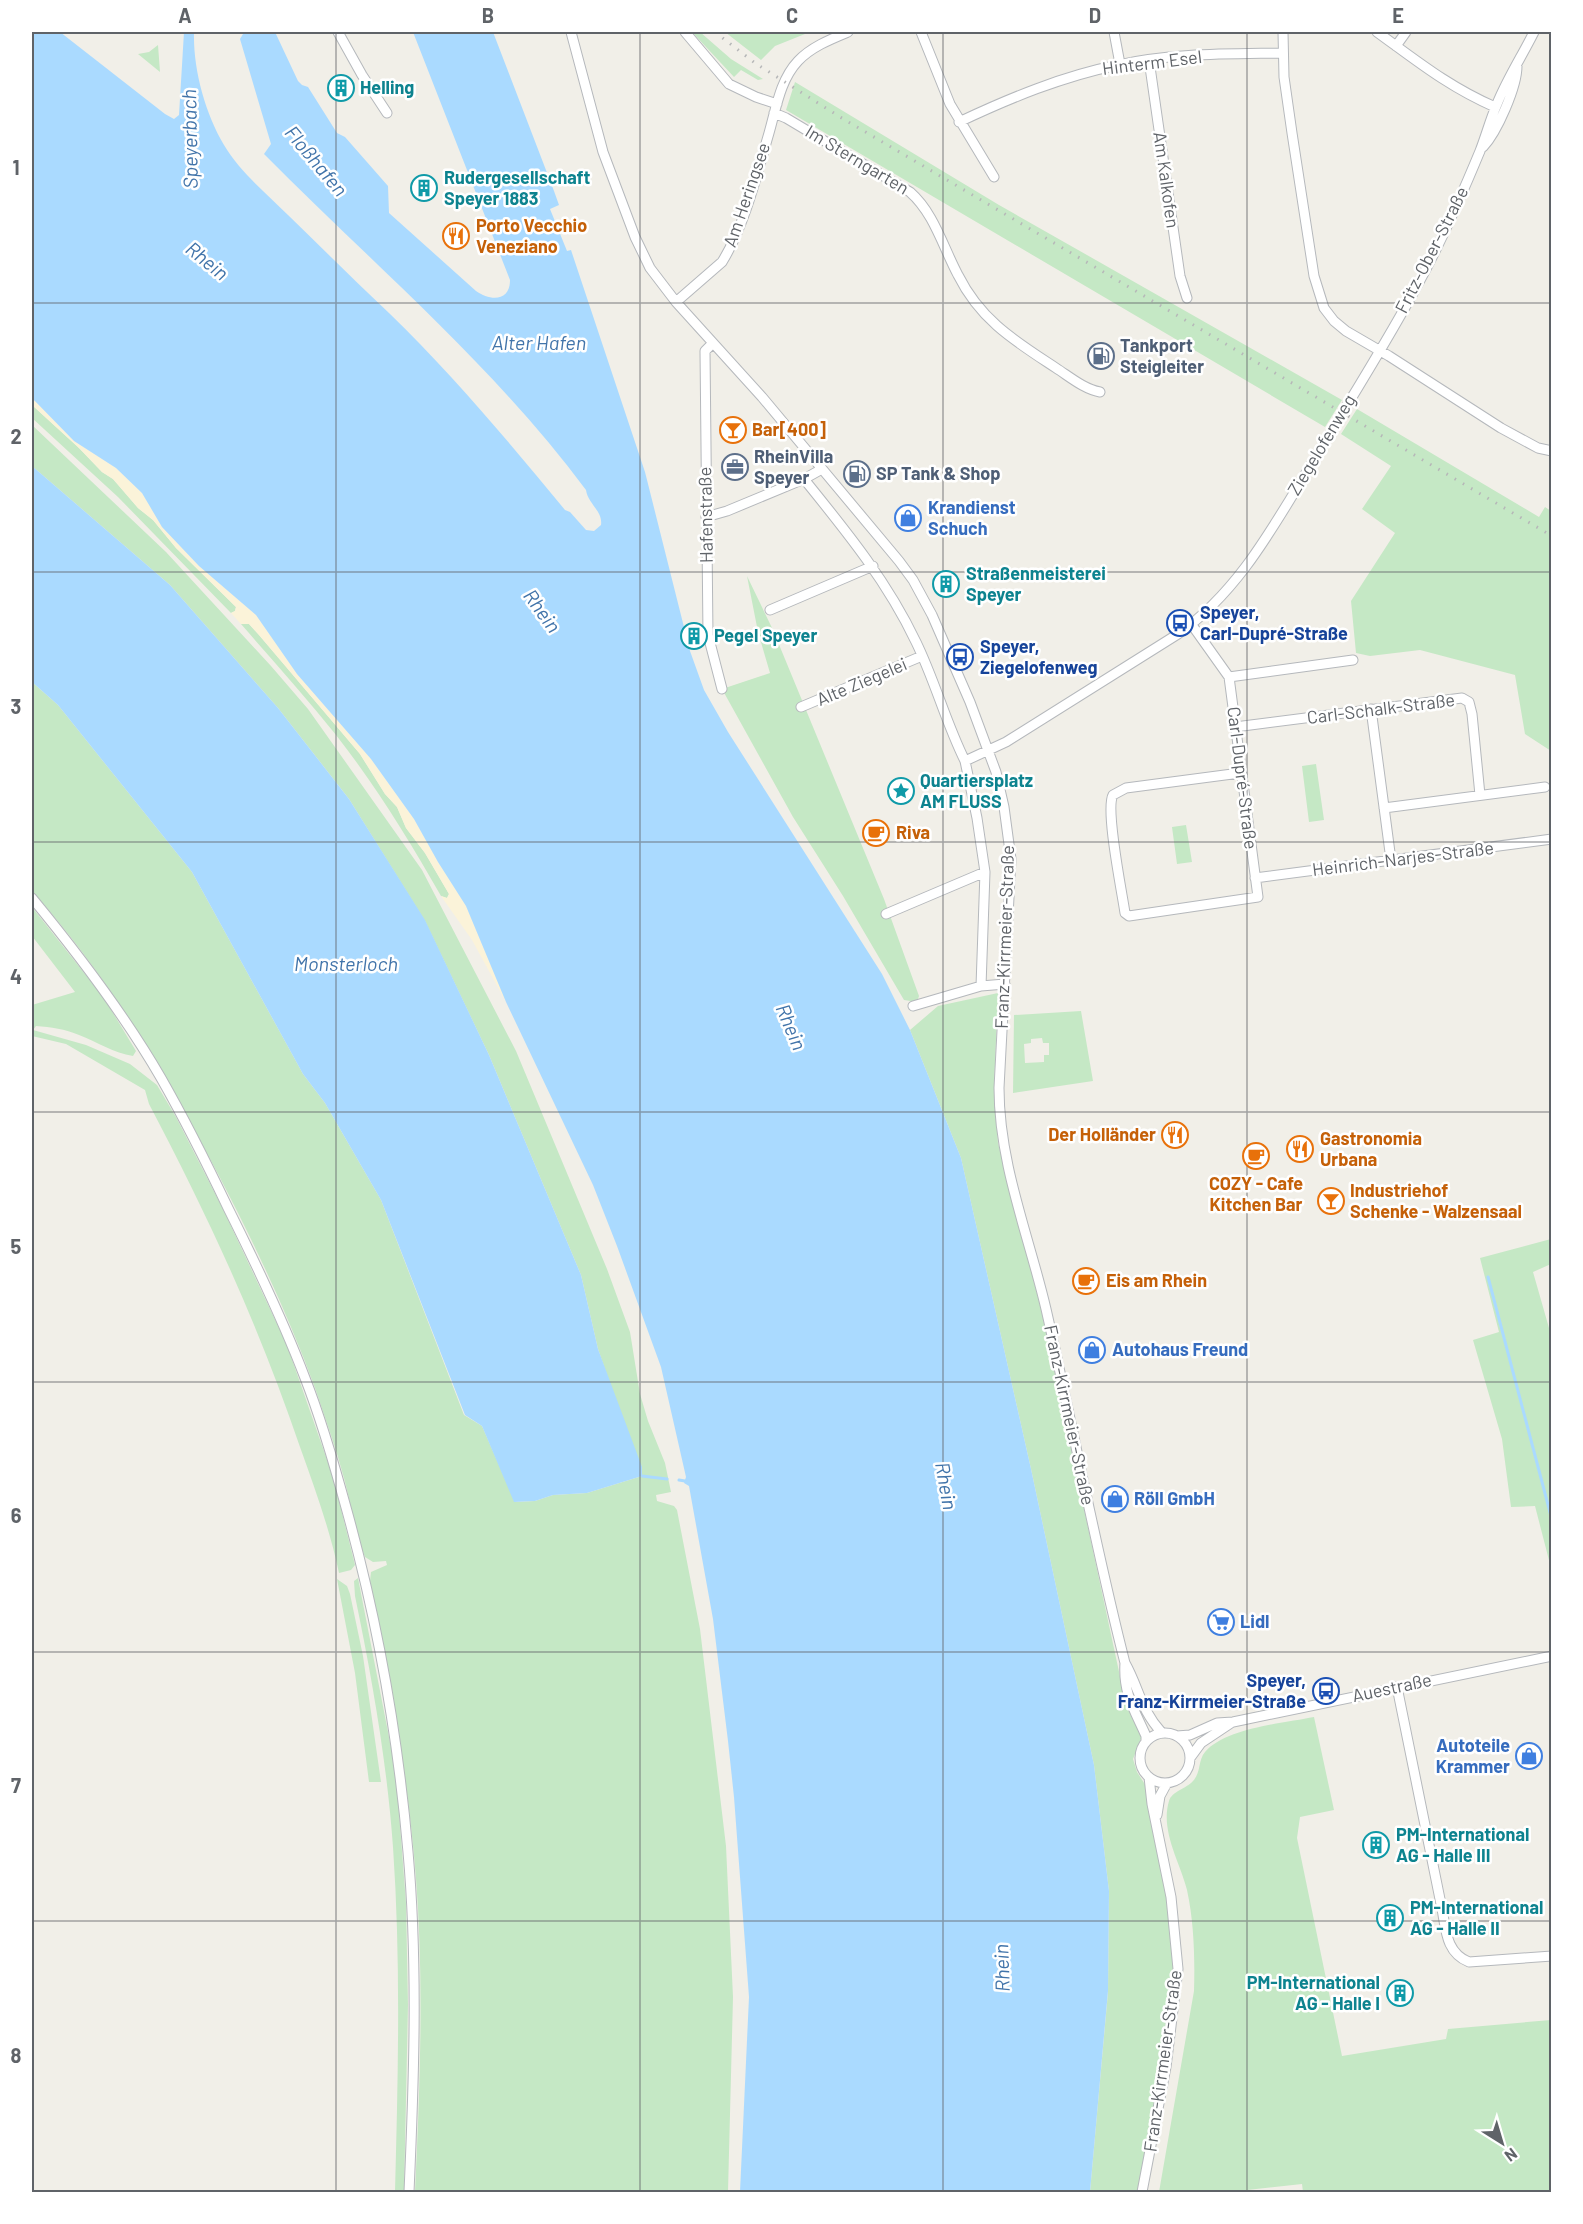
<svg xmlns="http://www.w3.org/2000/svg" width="1583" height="2224" font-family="Barlow,sans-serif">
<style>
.green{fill:#c5e8c5;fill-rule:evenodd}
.sand{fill:#fbf3d9}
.water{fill:#aadaff}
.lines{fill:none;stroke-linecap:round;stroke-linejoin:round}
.stream{stroke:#aadaff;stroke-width:3}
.minor-casing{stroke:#b5b8bc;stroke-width:11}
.minor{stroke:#fff;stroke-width:9}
.rail{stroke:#b6b7b8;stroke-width:3;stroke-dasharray:1.5 8;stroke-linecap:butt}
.grid{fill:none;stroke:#5f6368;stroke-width:1.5;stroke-opacity:0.55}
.labels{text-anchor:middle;stroke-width:5;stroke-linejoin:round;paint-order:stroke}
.street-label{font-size:18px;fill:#5f6368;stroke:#fff}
.culture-label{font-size:18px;font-weight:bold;fill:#0d838f;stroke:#fff;text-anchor:start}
.food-label{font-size:18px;font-weight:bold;fill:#c56008;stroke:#fff;text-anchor:start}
.service-label{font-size:18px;font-weight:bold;fill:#4e5e75;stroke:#fff;text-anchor:start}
.shop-label{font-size:18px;font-weight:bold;fill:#366cbe;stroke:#fff;text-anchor:start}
.transit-label{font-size:18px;font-weight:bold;fill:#164399;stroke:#fff;text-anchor:start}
.water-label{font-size:20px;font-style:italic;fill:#4174aa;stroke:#fff}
.neatline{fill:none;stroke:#5f6368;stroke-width:2}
.grid-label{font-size:20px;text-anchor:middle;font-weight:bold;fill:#5f6368}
</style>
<rect width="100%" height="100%" fill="#f1efe8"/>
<path class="green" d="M692 32H700L731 59 763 79 758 80 741 70 734 77Z
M725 32H810L775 46 761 60Z
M158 45 160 72 138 54 149 52Z
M795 82 999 205 1342 400 1325 427 786 110Z
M32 405 79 448 102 472 113 479 138 508 153 520 176 548 236 607 235 611 231 613 118 497 32 418Z
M1357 409 1539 517 1545 507 1551 511V751L1525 734 1515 675 1420 650 1370 656 1356 653 1351 601 1395 533 1362 509 1391 466 1341 434Z
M32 425 166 552 271 666 308 709 422 870 516 1051 607 1269 630 1332 640 1394 648 1421 665 1463 671 1492 656 1495 657 1501 674 1506 677 1510 700 1629 726 1846 733 1997 728 2192H415C420 2088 424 1983 416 1878 408 1778 390 1680 370 1581L371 1572 387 1565 386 1561 373 1562 365 1557C355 1533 351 1504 344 1478 336 1448 325 1418 315 1388 288 1314 254 1243 218 1174 165 1073 108 976 32 891V682L58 705 192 872 303 1074 325 1103 381 1200 464 1415 482 1426 515 1502 535 1501 553 1495 587 1493 642 1476 598 1349 581 1275 489 1055 425 921 349 799 278 708 170 585 32 466Z
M747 576 773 630 884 899 919 996 917 1002 904 1000 843 896 793 817 722 689 770 673 758 632Z
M244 623 249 624 259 635 360 754 385 794 397 807 406 828 425 853 449 894 447 898 441 896C409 840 376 786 336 735 306 697 273 661 241 624Z
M1316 764 1324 820 1309 822 1302 766Z
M1186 825 1192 862 1177 864 1172 827Z
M32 907 104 998 136 1051 133 1056C114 1053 97 1042 79 1035 65 1029 51 1027 36 1026L33 1030 86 1045 130 1064 157 1085 176 1117 222 1207 287 1345 333 1477 355 1565 351 1570 339 1573C330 1530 315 1489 300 1447 259 1326 209 1218 149 1104L145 1090 66 1044 32 1036V1005L75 992 32 936Z
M998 993 994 1087 998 1143 1041 1309 1121 1681 1126 1700 1142 1736 1133 1759 1137 1772 1146 1786 1165 1879 1174 1965 1164 2056 1141 2192H1090L1108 1992 1109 1891 1094 1765 1031 1469 961 1158 910 1030 938 1006Z
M1081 1011 1093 1081 1013 1093 1014 1015ZM1042 1038 1043 1043H1049V1055H1044V1062L1025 1063 1024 1044 1031 1043V1039Z
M1551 1239V1264L1533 1272 1551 1335V1568L1535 1506 1511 1507 1502 1439 1473 1340 1499 1332 1480 1258Z
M358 1578 396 1773 406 1903 408 2005 404 2192H395C398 2077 401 1962 393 1847 387 1763 372 1678 355 1596L354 1581Z
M337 1579 347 1586 350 1594 363 1656 381 1782H369L355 1673Z
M1314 1717 1334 1810 1300 1817 1297 1838 1342 2056 1446 2039 1448 2029 1551 2020V2192H1303L1302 2184 1229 2192H1159L1194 1991C1195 1959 1194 1922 1187 1890 1180 1862 1160 1831 1169 1801 1172 1791 1186 1789 1193 1781 1201 1773 1198 1760 1205 1752 1226 1728 1284 1723 1314 1717Z"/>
<path class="sand" d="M32 398 74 441 116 468 142 493 163 527 199 566 256 615 297 674 371 759 414 819 438 862 466 906 506 1002 472 940 441 896 447 898 449 894 425 853 406 828 397 807 385 794 360 754 259 635 249 624H241L231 613 235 611 236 607 176 548 153 520 138 508 113 479 102 472 79 448 32 405Z"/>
<path class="water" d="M32 32H60L165 114 174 119 179 115 184 32H194C193 69 205 113 224 145 240 172 266 193 288 215 322 248 355 281 389 313 453 375 509 442 565 510L570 512 586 530 594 531 601 525C603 511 588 504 586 490 494 366 373 264 264 154L271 144 240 39 243 34 251 32H275L298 81 302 85 308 87 337 133 345 137 388 186 389 213 476 291C490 301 510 302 510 280L413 32H493L554 191 559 205 550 209 567 251 571 250 645 472 690 651 704 690 728 732 882 974 910 1030 961 1158 1031 1469 1094 1765 1109 1891 1108 1991 1090 2192H740L749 1997 734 1797 728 1741 713 1619 689 1486 684 1483 686 1477 661 1367 617 1246 593 1185 506 1002 466 906 438 862 414 819 371 759 297 674 256 615 199 566 162 527 142 493 116 468 74 441 32 398Z
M32 466 170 585 278 708 349 799 425 920 489 1055 581 1275 598 1349 642 1467V1476L587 1493 553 1495 535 1501 514 1502 482 1426 465 1415 381 1200 325 1103 303 1074 192 872 58 705 32 682Z"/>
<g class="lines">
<path class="stream" d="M1488 1277 1552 1520
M642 1476 667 1479
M679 1480 685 1481"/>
<defs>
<path id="minor" d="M338 32 362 75 387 113
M571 32 603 152 635 237 650 268 676 302 762 397 899 561 913 580 932 615 970 702 996 772 1004 807 1011 859 999 1088C999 1164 1029 1236 1046 1309 1073 1427 1095 1546 1125 1663 1140 1690 1140 1709 1162 1733
M685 32 729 84 756 97 777 104
M921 32 950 104 994 177
M1114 32 1120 64
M1283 32 1284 77 1292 133 1314 276 1324 308 1334 321 1346 331 1389 356 1501 428 1538 448 1552 451
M1377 32C1417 61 1449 87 1495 107
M1396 46 1406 32
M1149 60 1180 276 1187 298
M774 113 786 118 910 192C934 213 943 247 958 275 981 321 1015 341 1056 368 1070 377 1084 389 1100 392
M959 122C1010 98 1063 76 1118 65 1171 53 1229 54 1283 53
M1483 147C1497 132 1517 87 1517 66
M676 302 722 262C745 225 757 174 769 133 776 109 780 80 798 61 811 47 831 39 848 32
M713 343 705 351 708 635 722 689
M804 479C846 531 887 581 916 642 935 681 946 723 965 761
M706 517 727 511 804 479 822 469
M770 610 873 566
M1192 625 1229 677 1258 897 1129 916 1125 913C1122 892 1105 809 1113 795L1126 788 1240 773
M1229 677 1353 660
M801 707 922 656
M1371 709 1391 860
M1235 727 1462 698 1469 702 1472 714 1480 795
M1384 808 1545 787
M1255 878 1552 839
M32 898C79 955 124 1014 161 1078 185 1120 207 1164 228 1208 256 1264 283 1320 305 1378 322 1421 335 1467 347 1511 378 1623 398 1737 408 1852 418 1965 414 2079 409 2192
M886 914 985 872
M981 986 1005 984
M913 1006 981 986 985 872 977 818 965 761 1006 742 1178 634C1240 591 1275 523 1314 460 1351 398 1391 336 1425 271 1445 233 1463 192 1480 151 1486 136 1490 120 1497 104 1507 79 1522 56 1534 32
M1125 1663C1123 1693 1134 1709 1146 1736V1742
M1397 1687 1442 1909C1446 1930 1446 1953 1469 1962L1552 1956
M1140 1758a25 25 0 1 1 50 0a25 25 0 1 1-50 0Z
M1177 1736 1190 1735 1217 1723 1233 1722 1552 1656
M1190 1758 1201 1743 1231 1723
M1157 1815 1160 1796 1167 1783
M1142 2192 1166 2067 1178 1969 1171 1897 1152 1804 1149 1777"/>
</defs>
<use href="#minor" class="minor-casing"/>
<use href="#minor" class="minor"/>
<path class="rail" d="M715 32 755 63 840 117 1552 536"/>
</g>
<path class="grid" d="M336 32V2192M640 32V2192M943 32V2192M1247 32V2192M32 303H1552M32 572H1552M32 842H1552M32 1112H1552M32 1382H1552M32 1652H1552M32 1921H1552"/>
<defs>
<symbol id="building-ring" viewBox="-11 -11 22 22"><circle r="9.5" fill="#fff" stroke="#0f9aa8" stroke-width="1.5"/><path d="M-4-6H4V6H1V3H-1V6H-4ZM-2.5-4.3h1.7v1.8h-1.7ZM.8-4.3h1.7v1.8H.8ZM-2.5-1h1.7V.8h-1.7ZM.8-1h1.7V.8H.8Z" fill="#0f9aa8"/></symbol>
<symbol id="restaurant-ring" viewBox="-11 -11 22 22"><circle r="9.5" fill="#fff" stroke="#e8710a" stroke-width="1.5"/><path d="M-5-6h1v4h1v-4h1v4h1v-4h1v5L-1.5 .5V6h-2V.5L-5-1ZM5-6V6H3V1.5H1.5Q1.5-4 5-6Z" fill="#e8710a"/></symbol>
<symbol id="fuel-ring" viewBox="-11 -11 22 22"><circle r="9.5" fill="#fff" stroke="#5c6f8a" stroke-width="1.5"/><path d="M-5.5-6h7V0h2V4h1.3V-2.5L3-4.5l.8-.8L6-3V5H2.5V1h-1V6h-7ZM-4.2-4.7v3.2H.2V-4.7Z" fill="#5c6f8a"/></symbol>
<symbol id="bar-ring" viewBox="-11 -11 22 22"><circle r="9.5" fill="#fff" stroke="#e8710a" stroke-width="1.5"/><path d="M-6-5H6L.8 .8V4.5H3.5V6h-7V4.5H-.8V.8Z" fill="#e8710a"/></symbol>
<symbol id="office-ring" viewBox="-11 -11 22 22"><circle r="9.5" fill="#fff" stroke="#5c6f8a" stroke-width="1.5"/><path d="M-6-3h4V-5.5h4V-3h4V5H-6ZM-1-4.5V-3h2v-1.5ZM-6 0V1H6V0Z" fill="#5c6f8a"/></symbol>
<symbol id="shop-ring" viewBox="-11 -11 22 22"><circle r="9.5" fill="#fff" stroke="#3f7fe0" stroke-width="1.5"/><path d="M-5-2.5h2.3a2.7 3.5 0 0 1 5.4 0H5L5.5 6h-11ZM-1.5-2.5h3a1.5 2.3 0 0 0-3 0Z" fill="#3f7fe0"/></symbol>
<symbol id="bus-ring" viewBox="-11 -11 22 22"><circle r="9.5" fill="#fff" stroke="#1a4fb4" stroke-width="1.5"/><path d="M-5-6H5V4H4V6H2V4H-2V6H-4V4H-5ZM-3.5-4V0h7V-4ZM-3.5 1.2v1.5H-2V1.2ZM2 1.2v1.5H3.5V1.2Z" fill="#1a4fb4"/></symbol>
<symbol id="sight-ring" viewBox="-11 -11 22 22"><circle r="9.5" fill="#fff" stroke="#0f9aa8" stroke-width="1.5"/><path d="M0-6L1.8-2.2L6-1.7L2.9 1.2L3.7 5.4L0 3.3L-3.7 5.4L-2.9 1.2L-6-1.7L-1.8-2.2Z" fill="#0f9aa8"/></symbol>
<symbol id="cafe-ring" viewBox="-11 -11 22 22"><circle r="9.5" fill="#fff" stroke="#e8710a" stroke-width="1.5"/><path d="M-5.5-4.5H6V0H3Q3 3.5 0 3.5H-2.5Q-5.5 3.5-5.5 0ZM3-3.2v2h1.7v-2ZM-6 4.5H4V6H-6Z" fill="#e8710a"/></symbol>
<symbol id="supermarket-ring" viewBox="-11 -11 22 22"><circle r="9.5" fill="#fff" stroke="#3f7fe0" stroke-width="1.5"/><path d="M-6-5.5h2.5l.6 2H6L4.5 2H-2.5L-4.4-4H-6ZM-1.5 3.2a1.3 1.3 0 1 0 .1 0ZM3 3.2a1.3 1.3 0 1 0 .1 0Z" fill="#3f7fe0"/></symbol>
</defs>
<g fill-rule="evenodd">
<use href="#building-ring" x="326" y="73" width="30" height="30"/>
<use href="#building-ring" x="409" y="173" width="30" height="30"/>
<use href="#restaurant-ring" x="441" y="221" width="30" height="30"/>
<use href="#fuel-ring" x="1086" y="341" width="30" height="30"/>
<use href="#bar-ring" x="718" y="415" width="30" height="30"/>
<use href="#office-ring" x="720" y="452" width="30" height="30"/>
<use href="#fuel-ring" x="842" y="459" width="30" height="30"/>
<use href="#shop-ring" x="893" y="503" width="30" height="30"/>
<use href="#building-ring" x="931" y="569" width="30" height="30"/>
<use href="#bus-ring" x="1165" y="608" width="30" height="30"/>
<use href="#building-ring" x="679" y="621" width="30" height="30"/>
<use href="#bus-ring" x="945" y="642" width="30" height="30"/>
<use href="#sight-ring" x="886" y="776" width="30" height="30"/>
<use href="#cafe-ring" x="861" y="818" width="30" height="30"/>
<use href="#restaurant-ring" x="1160" y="1120" width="30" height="30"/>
<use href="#restaurant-ring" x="1285" y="1134" width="30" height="30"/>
<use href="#cafe-ring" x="1241" y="1141" width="30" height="30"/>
<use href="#bar-ring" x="1316" y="1186" width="30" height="30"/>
<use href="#cafe-ring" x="1071" y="1266" width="30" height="30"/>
<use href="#shop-ring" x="1077" y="1335" width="30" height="30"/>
<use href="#shop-ring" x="1100" y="1484" width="30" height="30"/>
<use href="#supermarket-ring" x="1206" y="1607" width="30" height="30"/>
<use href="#bus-ring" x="1311" y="1676" width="30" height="30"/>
<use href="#shop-ring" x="1514" y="1741" width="30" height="30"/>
<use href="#building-ring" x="1361" y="1830" width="30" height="30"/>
<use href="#building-ring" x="1375" y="1903" width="30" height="30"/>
<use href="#building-ring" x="1385" y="1978" width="30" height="30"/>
</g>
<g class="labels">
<g class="street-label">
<text transform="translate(1152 63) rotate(-7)" y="6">Hinterm Esel</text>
<text transform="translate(857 160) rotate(31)" y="6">Im Sterngarten</text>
<text transform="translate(1166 180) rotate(82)" y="6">Am Kalkofen</text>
<text transform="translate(747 195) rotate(-71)" y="6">Am Heringsee</text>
<text transform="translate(1432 250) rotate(-63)" y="6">Fritz-Ober-Straße</text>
<text transform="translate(1322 445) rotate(-59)" y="6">Ziegelofenweg</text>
<text transform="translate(706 515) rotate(-91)" y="6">Hafenstraße</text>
<text transform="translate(862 682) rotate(-23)" y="6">Alte Ziegelei</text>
<text transform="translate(1381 709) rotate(-7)" y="6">Carl-Schalk-Straße</text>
<text transform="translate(1242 778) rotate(83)" y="6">Carl-Dupré-Straße</text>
<text transform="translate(1403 859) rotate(-7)" y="6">Heinrich-Narjes-Straße</text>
<text transform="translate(1005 937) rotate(-88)" y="6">Franz-Kirrmeier-Straße</text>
<text transform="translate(1069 1415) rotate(78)" y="6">Franz-Kirrmeier-Straße</text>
<text transform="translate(1392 1688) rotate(-12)" y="6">Auestraße</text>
<text transform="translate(1163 2061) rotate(-82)" y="6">Franz-Kirrmeier-Straße</text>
</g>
<g class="culture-label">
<text x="360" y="94">Helling</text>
<text x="444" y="184">Rudergesellschaft<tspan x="444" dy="21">Speyer 1883</tspan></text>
<text x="966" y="580">Straßenmeisterei<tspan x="966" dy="21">Speyer</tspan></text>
<text x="714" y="642">Pegel Speyer</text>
<text x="920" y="787">Quartiersplatz<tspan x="920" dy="21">AM FLUSS</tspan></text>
<text x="1396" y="1841">PM-International<tspan x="1396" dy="21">AG - Halle III</tspan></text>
<text x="1410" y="1914">PM-International<tspan x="1410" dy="21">AG - Halle II</tspan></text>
<text x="1380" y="1989" text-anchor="end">PM-International<tspan x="1380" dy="21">AG - Halle I</tspan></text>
</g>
<g class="food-label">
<text x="476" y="232">Porto Vecchio<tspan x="476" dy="21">Veneziano</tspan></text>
<text x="752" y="436">Bar[400]</text>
<text x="896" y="839">Riva</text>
<text x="1156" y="1141" text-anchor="end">Der Holländer</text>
<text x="1320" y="1145">Gastronomia<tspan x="1320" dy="21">Urbana</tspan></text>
<text x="1256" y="1190" text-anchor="middle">COZY - Cafe<tspan x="1256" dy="21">Kitchen Bar</tspan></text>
<text x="1350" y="1197">Industriehof<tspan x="1350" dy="21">Schenke - Walzensaal</tspan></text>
<text x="1106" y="1287">Eis am Rhein</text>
</g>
<g class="service-label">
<text x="1120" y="352">Tankport<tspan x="1120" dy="21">Steigleiter</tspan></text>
<text x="754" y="463">RheinVilla<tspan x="754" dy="21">Speyer</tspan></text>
<text x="876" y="480">SP Tank &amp; Shop</text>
</g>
<g class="shop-label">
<text x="928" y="514">Krandienst<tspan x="928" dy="21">Schuch</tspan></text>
<text x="1112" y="1356">Autohaus Freund</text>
<text x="1134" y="1505">Röll GmbH</text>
<text x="1240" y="1628">Lidl</text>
<text x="1510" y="1752" text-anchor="end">Autoteile<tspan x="1510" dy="21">Krammer</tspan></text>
</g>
<g class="transit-label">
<text x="1200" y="619">Speyer,<tspan x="1200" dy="21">Carl-Dupré-Straße</tspan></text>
<text x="980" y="653">Speyer,<tspan x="980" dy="21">Ziegelofenweg</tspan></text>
<text x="1306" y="1687" text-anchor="end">Speyer,<tspan x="1306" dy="21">Franz-Kirrmeier-Straße</tspan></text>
</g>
<g class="water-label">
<text transform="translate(190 139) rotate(-91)" y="7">Speyerbach</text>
<text transform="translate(316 161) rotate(50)" y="7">Floßhafen</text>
<text transform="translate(207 261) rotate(39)" y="7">Rhein</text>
<text x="539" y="350">Alter Hafen</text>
<text transform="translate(542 611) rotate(54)" y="7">Rhein</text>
<text x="346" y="971">Monsterloch</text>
<text transform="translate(791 1027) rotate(67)" y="7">Rhein</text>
<text transform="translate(946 1486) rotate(80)" y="7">Rhein</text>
<text transform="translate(1002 1968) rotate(-92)" y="7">Rhein</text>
</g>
</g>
<rect width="1583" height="2224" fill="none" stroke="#ffffff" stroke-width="66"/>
<g transform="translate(1502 2143) rotate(143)" stroke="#ffffff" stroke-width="4.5" paint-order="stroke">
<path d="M0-4.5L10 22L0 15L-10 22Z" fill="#5f6368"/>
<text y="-9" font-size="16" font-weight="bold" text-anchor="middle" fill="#5f6368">N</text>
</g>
<rect x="33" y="33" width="1517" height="2158" class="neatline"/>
<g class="grid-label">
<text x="185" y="23">A</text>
<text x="488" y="23">B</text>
<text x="792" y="23">C</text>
<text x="1095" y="23">D</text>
<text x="1398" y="23">E</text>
<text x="16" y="175">1</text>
<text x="16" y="444">2</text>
<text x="16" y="714">3</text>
<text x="16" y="984">4</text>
<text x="16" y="1254">5</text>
<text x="16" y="1523">6</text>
<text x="16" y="1793">7</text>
<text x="16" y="2063">8</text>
</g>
</svg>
